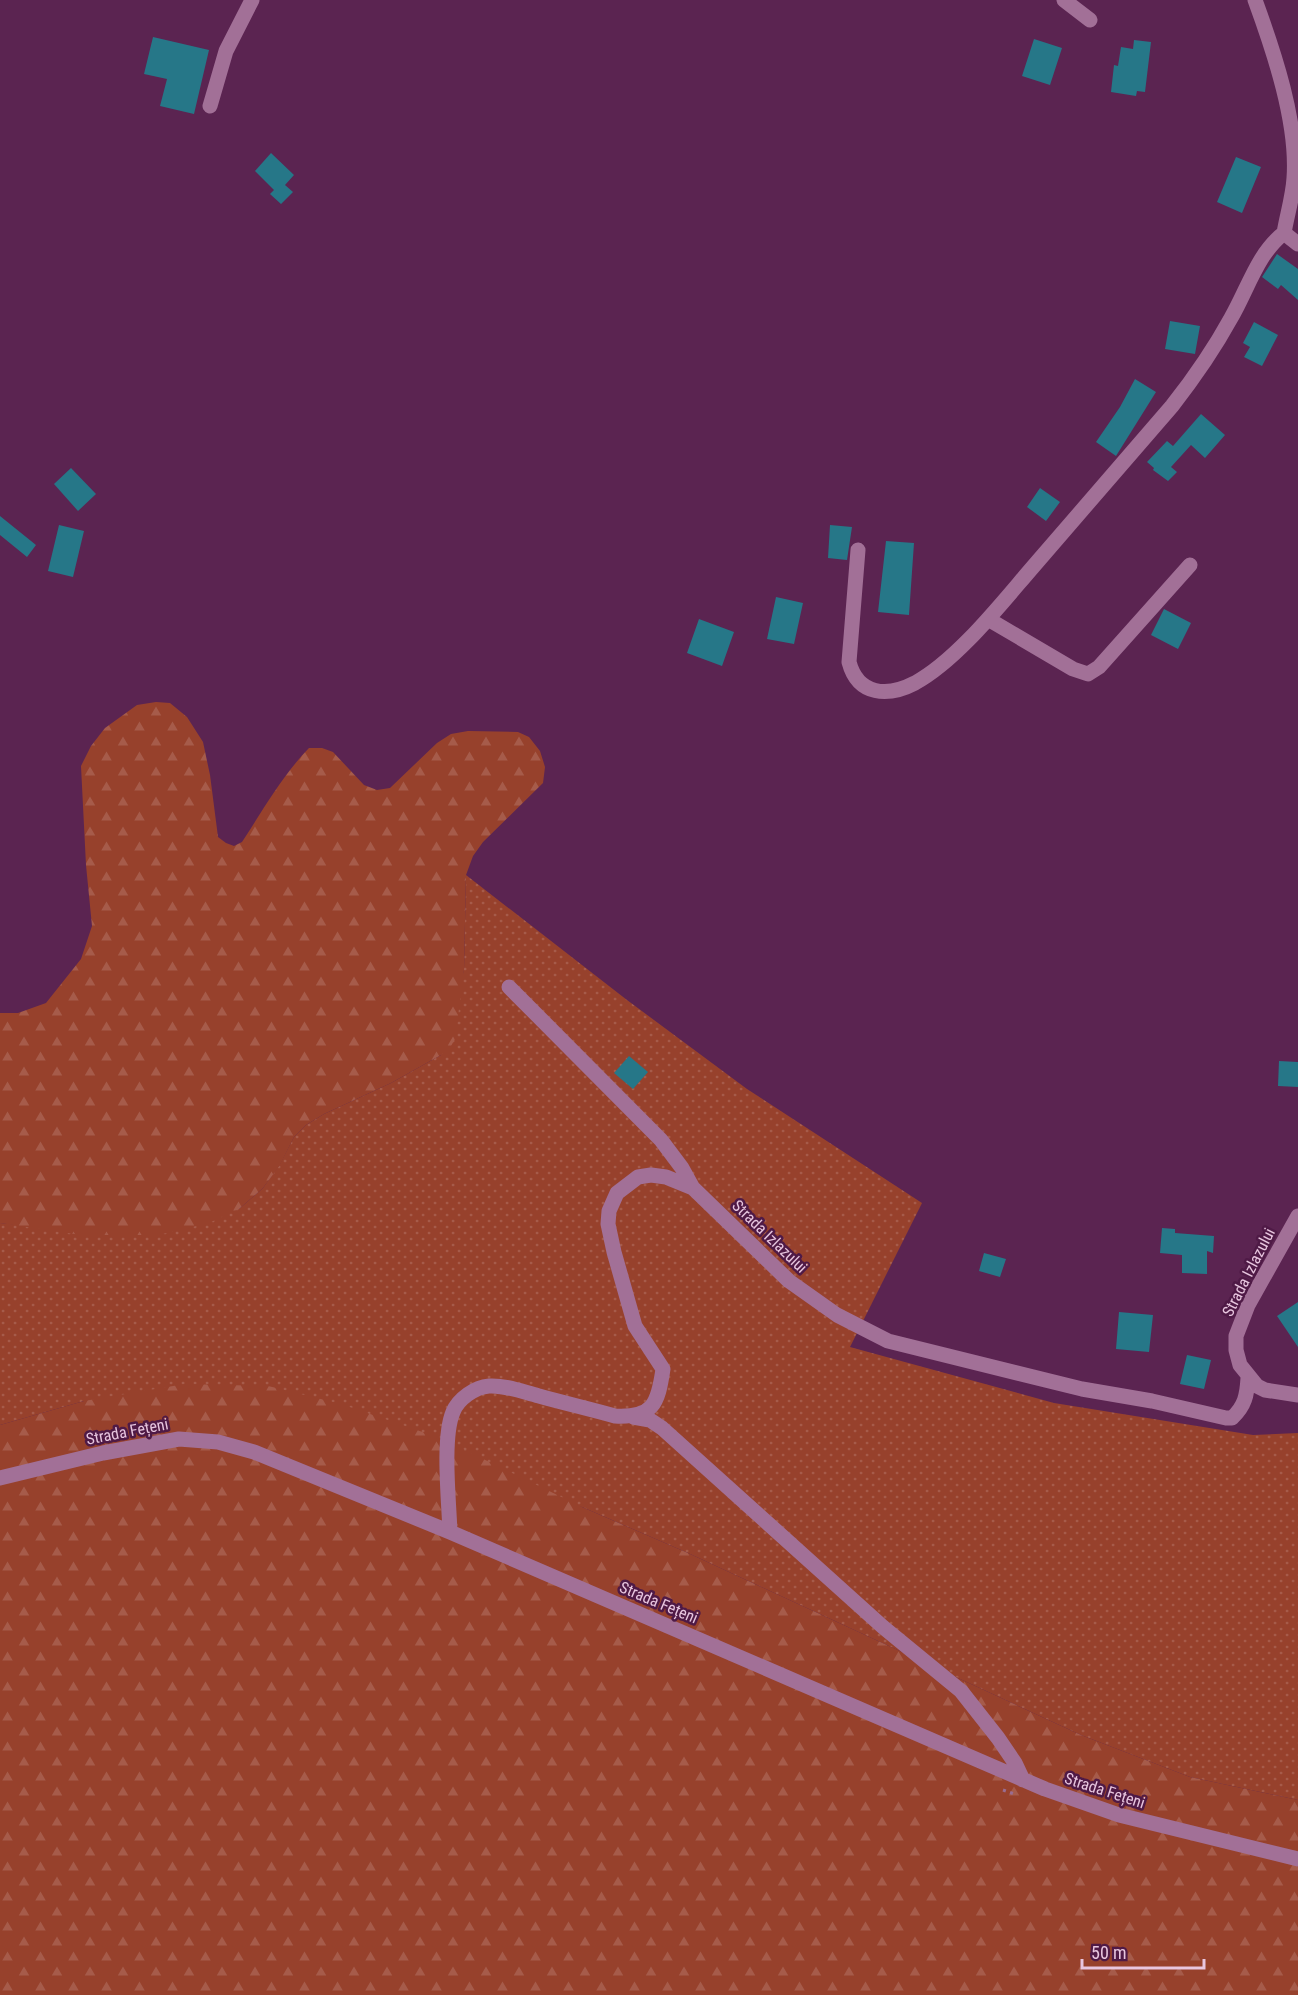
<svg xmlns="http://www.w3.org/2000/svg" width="1298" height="1995" font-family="'Roboto Condensed',sans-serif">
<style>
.grass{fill:url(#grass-dots)}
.forest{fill:url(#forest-firs)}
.building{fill:#267788}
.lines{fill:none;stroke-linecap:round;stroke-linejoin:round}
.path{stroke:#9a6d91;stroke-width:3;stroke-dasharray:3 4.5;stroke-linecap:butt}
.minor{stroke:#a27097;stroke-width:15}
.labels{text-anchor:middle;stroke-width:5;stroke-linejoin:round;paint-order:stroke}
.street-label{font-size:16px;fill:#e8c6df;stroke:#4f1a46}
</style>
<defs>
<pattern id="grass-dots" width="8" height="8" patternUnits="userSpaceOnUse" patternTransform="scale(1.5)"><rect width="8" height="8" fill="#97412c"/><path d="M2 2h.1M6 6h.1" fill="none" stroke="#a65b4a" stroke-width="1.8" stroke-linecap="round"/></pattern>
<pattern id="forest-firs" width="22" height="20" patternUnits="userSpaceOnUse" patternTransform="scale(1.5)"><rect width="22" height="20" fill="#97412c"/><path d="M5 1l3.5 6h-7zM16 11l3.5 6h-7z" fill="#a65b4a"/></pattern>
</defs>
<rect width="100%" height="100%" fill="#5b2451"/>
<path class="grass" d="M466 875 627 1000 747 1089 922 1203 850 1347 1054 1403 1253 1435 1298 1433V1800L1190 1777 1081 1735 688 1553 582 1507 84 1401 0 1425V1223L30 1226 239 1209 263 1188 280 1164 294 1137 306 1125 324 1114 391 1083 441 1055 464 970Z"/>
<path class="forest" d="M156 702 170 703 187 717 203 742 210 775 218 837 226 843 234 846 242 842C263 810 282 776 309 748H322L333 752 364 785 377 790 390 788 437 743 451 734 468 731 518 732 529 737 540 751 545 767 543 783 483 842 473 856 466 875 464 970 455 1039 451 1046 441 1055 391 1083 324 1114 306 1125 294 1137 280 1165 263 1188 239 1209 209 1223 158 1235H81L0 1223V1013H18L46 1003 81 959 92 926 86 865 81 766 91 746 105 728 137 705Z
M185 1384 268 1386 341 1404 440 1438 582 1507 688 1553 1081 1735 1190 1777 1298 1800V1995H0V1425L84 1401Z"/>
<path class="building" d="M153 37 209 50 194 114 160 106 167 79 144 74Z
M1034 39 1062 48 1050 85 1022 76Z
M1134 40 1151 42 1145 92 1137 91 1136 96 1111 92 1114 65 1118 66 1121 47 1133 49Z
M271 153 294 175 285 185 293 192 281 204 270 194 274 190 255 171Z
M1236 157 1261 167 1242 213 1217 202Z
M1277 254 1298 269V300L1281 285 1278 289 1262 277Z
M1170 321 1200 326 1195 354 1165 349Z
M1254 322 1278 335 1262 366 1244 357 1250 347 1243 343Z
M1135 379 1156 392 1116 456 1096 442 1120 407Z
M1201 414 1225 435 1205 458 1191 445 1171 467 1177 472 1168 481 1153 470 1154 468 1147 462 1167 441 1173 446Z
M71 468 96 494 78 511 54 484Z
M1040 488 1060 502 1046 521 1027 507Z
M0 516 36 545 27 557 0 535Z
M59 525 84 531 73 577 48 571Z
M830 525 852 527 847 560 828 558Z
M886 541 914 543 909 615 878 612Z
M776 597 803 603 794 644 767 639Z
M1164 609 1191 623 1178 649 1151 635Z
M699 619 734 632 722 666 687 653Z
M629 1056 648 1072 633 1089 614 1073Z
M1279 1061 1298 1062V1087L1278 1086Z
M1162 1228 1175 1229V1233L1214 1236 1213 1253 1207 1251V1274L1182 1273V1255L1160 1253Z
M984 1253 1006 1259 1000 1277 979 1271Z
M1298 1302V1347L1277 1316Z
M1119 1312 1153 1315 1149 1352 1116 1349Z
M1187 1355 1211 1360 1204 1389 1180 1384Z"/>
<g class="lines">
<path class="path" d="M1003 1790 1017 1795"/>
<path class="minor" d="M1064 0 1090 20
M1255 0C1274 52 1298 123 1294 178 1293 196 1287 215 1284 233
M210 106 226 51 252 0
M1284 233 1298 244
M858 550 849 662C858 696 888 697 915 683 957 660 1000 605 1032 568 1078 514 1125 460 1172 406 1194 378 1214 349 1231 318 1248 289 1257 254 1284 233
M988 619 1073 669 1088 674 1099 667 1190 565
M509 987 661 1140 682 1168 693 1188
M1298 1216 1248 1305 1236 1336V1350L1240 1365 1257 1386 1265 1390 1298 1395
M633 1417 650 1420 662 1428 883 1627 961 1691 998 1738 1015 1763 1023 1780
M0 1478 103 1453 179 1439 218 1442 254 1452 450 1532 1045 1789 1119 1815 1298 1859
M450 1532C449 1502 442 1438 453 1412 458 1399 475 1387 489 1386 506 1385 523 1392 539 1396 564 1403 590 1409 615 1416 653 1418 658 1404 663 1369L635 1326 614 1252 608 1224 609 1211 617 1193 638 1177 651 1175 666 1177 693 1188 789 1281 837 1315 888 1341 1082 1389 1152 1401 1226 1418H1232C1245 1406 1247 1395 1248 1378"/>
</g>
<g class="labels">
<g class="street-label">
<text transform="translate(770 1236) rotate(44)" y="6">Strada Izlazului</text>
<text transform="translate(1248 1272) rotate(-63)" y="6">Strada Izlazului</text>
<text transform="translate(127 1431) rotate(-11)" y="6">Strada Fețeni</text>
<text transform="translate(659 1602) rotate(23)" y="6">Strada Fețeni</text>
<text transform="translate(1105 1790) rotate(18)" y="6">Strada Fețeni</text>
</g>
</g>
<path d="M1082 1959v9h122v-9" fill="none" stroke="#e8c6df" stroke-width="3"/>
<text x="1091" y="1959" font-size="18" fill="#e8c6df" stroke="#4f1a46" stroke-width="4.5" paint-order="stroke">50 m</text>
</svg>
